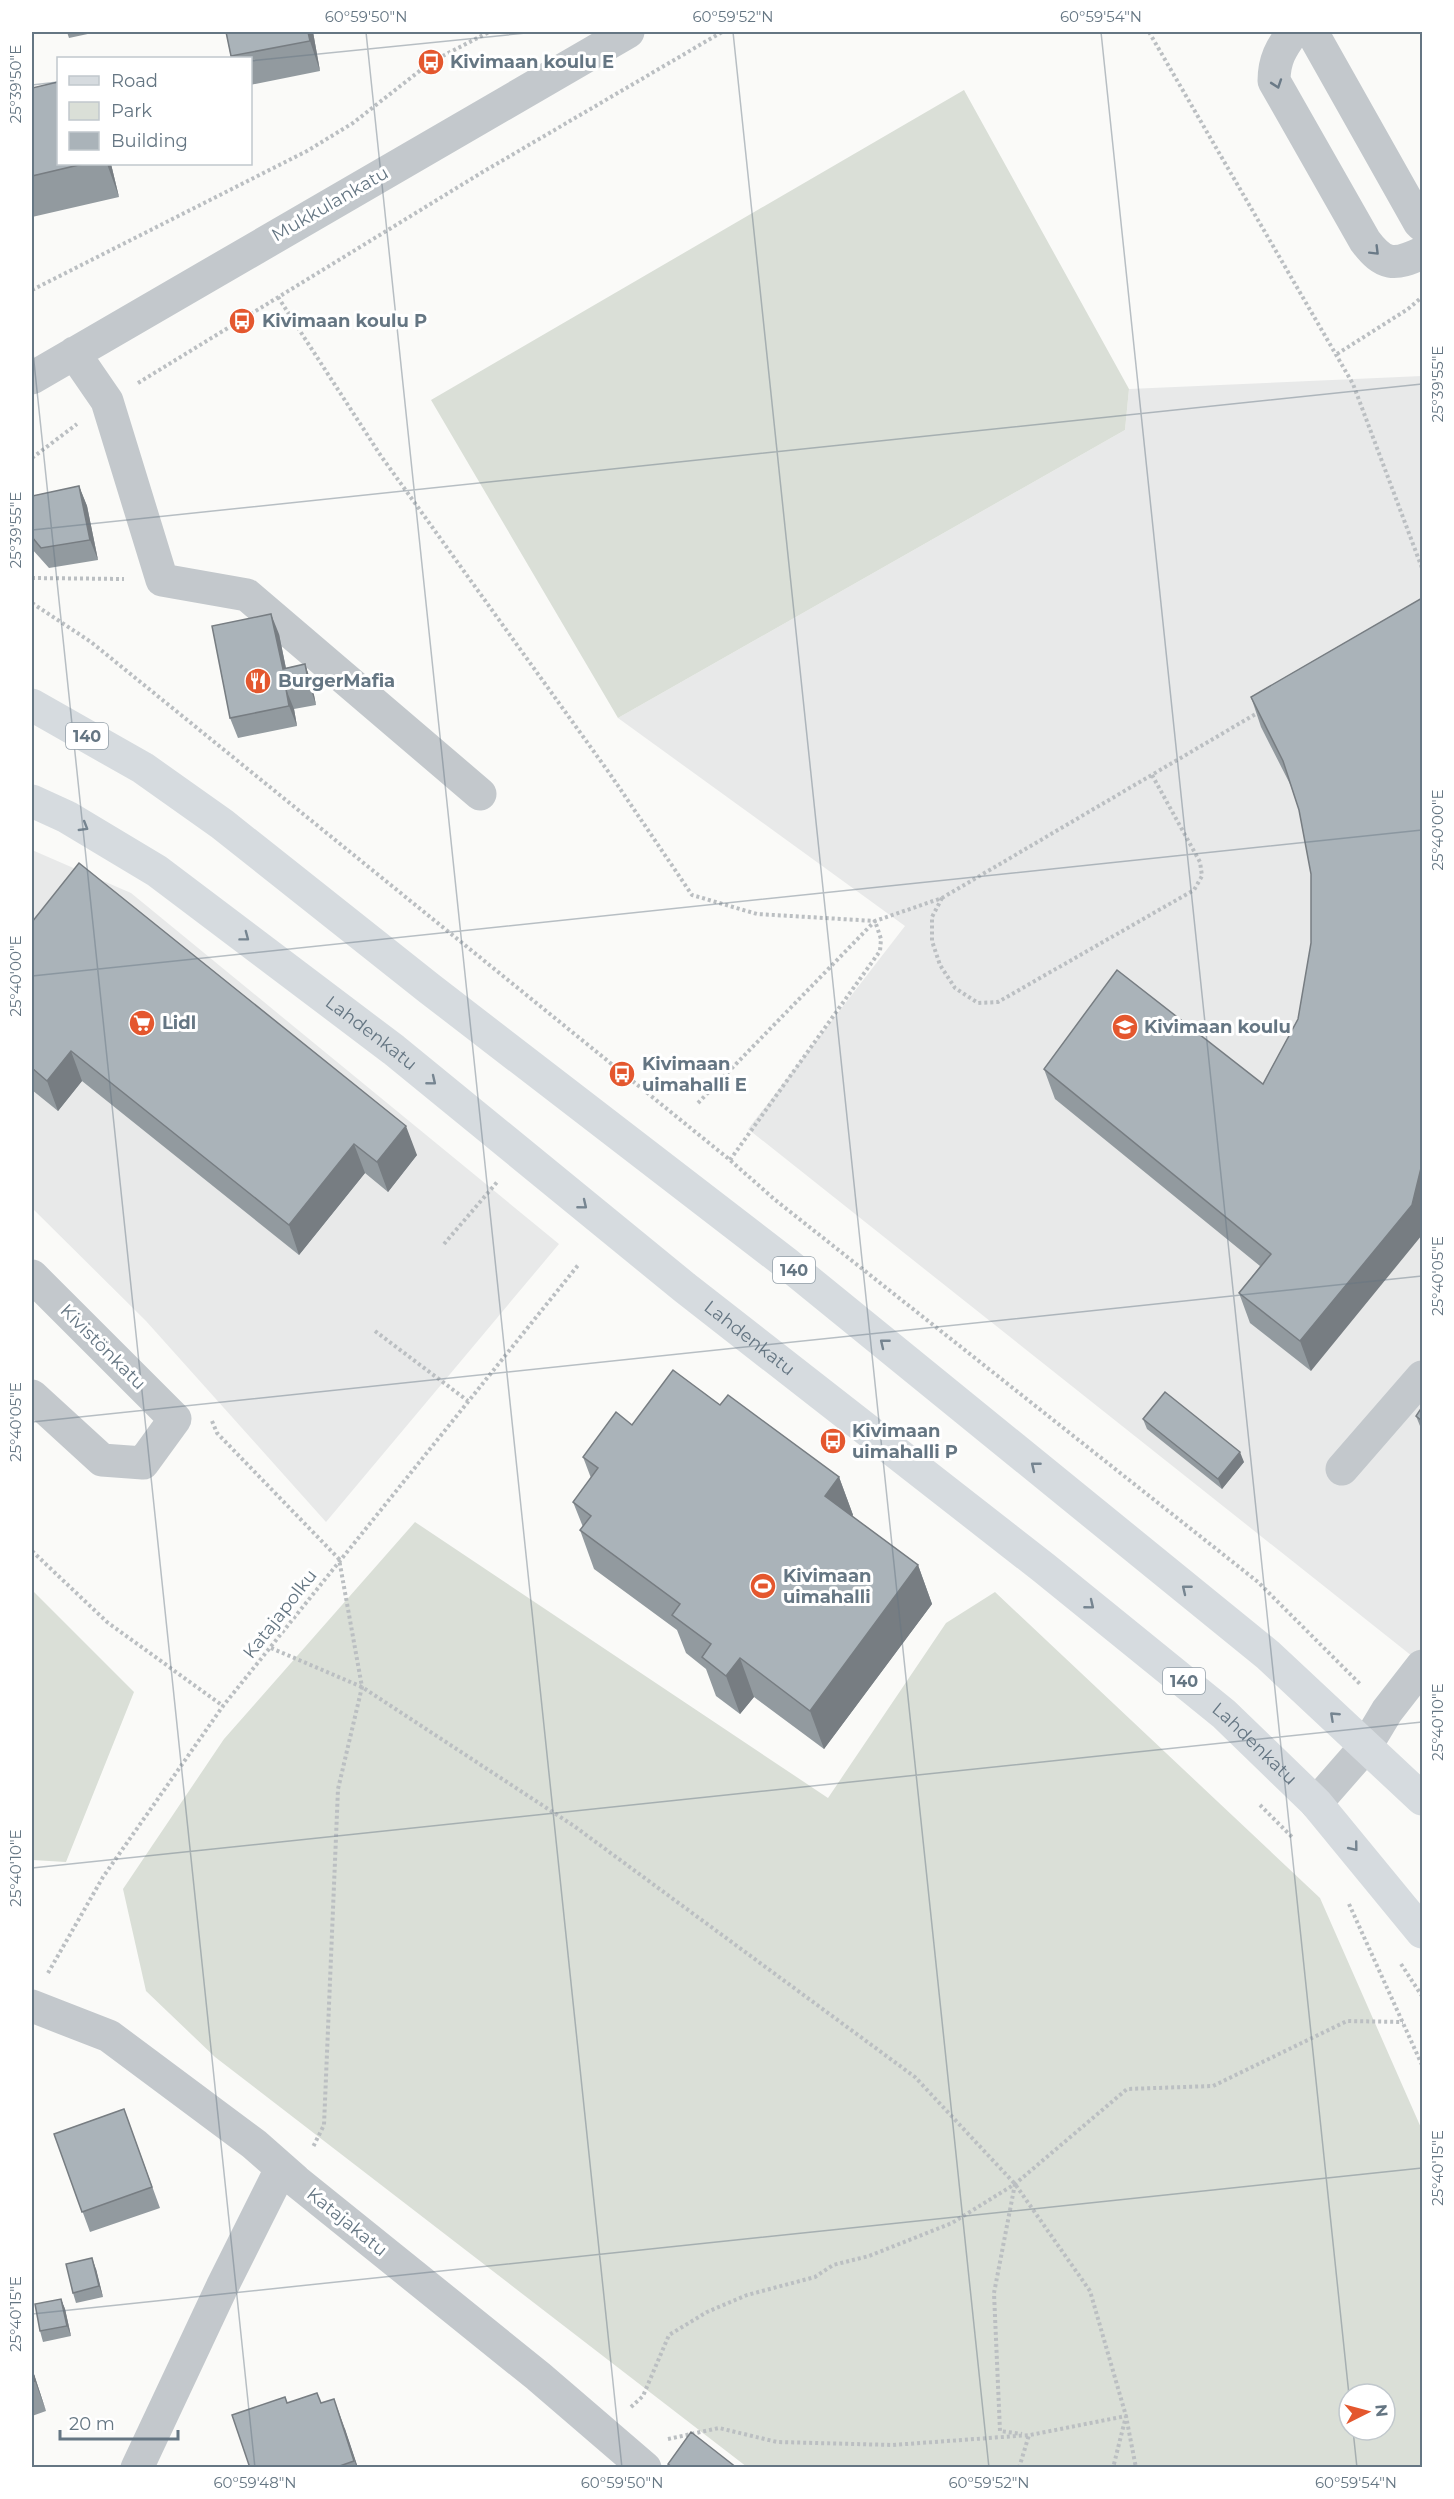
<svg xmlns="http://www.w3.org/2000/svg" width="1454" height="2499" font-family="Montserrat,sans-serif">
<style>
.built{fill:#e8e9e9}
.green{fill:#dadfd7;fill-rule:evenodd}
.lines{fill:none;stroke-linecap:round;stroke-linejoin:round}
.path{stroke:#bbbfc2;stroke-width:4;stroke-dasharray:3 3;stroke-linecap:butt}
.minor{stroke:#c3c8cc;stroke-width:33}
.major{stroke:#d6dbdf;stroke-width:33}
.wall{fill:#929a9f}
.shaded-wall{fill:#777d82}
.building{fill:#aab3b9;stroke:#777d82;stroke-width:1.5}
.oneway{stroke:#6a7a87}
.oneway2{stroke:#768591}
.ticks{fill:none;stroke:#657683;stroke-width:1.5;stroke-opacity:0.45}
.labels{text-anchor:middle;stroke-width:6;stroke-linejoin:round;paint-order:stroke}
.shield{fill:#fff;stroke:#939fa8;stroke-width:1.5}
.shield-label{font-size:16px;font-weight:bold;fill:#657683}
.poi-label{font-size:18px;font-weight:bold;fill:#657683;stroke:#fff;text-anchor:start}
.street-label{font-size:18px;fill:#657683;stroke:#fff}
.neatline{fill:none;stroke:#657683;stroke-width:2}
.ticks-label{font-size:15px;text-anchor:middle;fill:#657683}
</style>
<rect width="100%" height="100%" fill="#fafaf8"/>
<path class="built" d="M1422 376V1664L748 1129 905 926 618 718 1125 430 1129 389Z
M32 850 131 893 559 1244 326 1522 146 1321 32 1208Z"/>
<path class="green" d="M964 90 1129 389 1125 430 618 718 431 400Z
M415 1522 828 1798 946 1623 995 1592 1320 1898 1422 2130V2467H747L215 2057 146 1991 123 1889 224 1739ZM1349 2394H1385V2430H1349Z
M32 1590 134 1692 66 1862 32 1860Z"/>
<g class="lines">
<path class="path" d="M1149 32 1353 384 1422 568
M32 290 307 151 353 123 431 62 489 32
M278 297 381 456 610 774 692 895 757 914 875 921 942 898 1259 712
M1337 354 1408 309 1422 297
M138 383 481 173 722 32
M32 458 77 424
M32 578 124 579
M32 603 91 642 730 1160 774 1199 1258 1582 1360 1684
M942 898 932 917V941L940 965 955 988 978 1003 998 1002 1194 890 1202 876 1200 862 1152 775
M698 1103 875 921
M730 1160 880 951 881 939 875 921
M444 1244 498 1181
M375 1331 468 1401
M212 1421 217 1433 339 1559 362 1687 338 1789 324 2125 313 2147
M32 1551 107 1622 223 1706
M271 1648 362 1687 574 1826 915 2077 1015 2184 1090 2291 1126 2416 1136 2468
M1260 1805 1293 1838
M1349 1904 1422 2065
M1401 1964 1422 1996
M48 1973 103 1877 223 1706 579 1264
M1015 2184 994 2293 1000 2431 1022 2434
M631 2407 643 2396 669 2335 707 2312 747 2295 815 2277 833 2265 869 2256 952 2223 1015 2184 1127 2089 1213 2086 1347 2021 1403 2022
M668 2439 719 2428 777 2442 893 2445 1030 2435 1126 2416 1113 2468
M1019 2468 1029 2435"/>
<path class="minor" d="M1293 32C1281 48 1274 60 1274 81L1365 241C1384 266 1394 266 1422 253
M1312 32 1419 222 1422 225
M74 353 107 401 162 580 247 595 480 794
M32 378 628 32
M32 1276 175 1419 143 1463 102 1460 32 1396
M1342 1469 1422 1377
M1316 1803 1366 1746 1387 1711 1422 1666
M32 2006 109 2036 254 2144 296 2181 538 2376 645 2468
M137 2468 222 2287 281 2169"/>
<g class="major">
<path d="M32 705 143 768 222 824 430 989 786 1263 1268 1655 1422 1799"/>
<path id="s1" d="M32 801 67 817 157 871 394 1050 684 1287 1044 1568 1224 1714 1316 1803 1422 1932"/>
</g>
</g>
<path class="wall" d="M67 32H97L69 38Z
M226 32H313L320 71 250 85V58H231Z
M32 88 58 164H111L119 197 32 217Z
M79 486 87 506 98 560 49 568 32 549V496Z
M1422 598 1311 1371 1250 1323 1239 1293 1260 1266 1055 1099 1044 1069 1263 1084 1298 1019 1311 943V874L1299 810 1291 786 1261 727 1251 697Z
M279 634 286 668 305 664 312 685 316 705 294 709 297 726 238 738 230 718Z
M32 922 417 1155 388 1192 365 1173 299 1255 82 1081 58 1111 32 1090Z
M720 1405 839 1477 853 1515 852 1516 918 1565 932 1604 824 1749 754 1697 740 1714 716 1696 706 1669 686 1653 677 1630 594 1569 580 1530 583 1527 573 1502 591 1478 583 1457 632 1425Z
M1422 1407V1429L1420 1426 1416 1416Z
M1143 1419 1244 1462 1222 1489 1147 1429Z
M124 2109 160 2208 90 2232 54 2134Z
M96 2269 103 2297 76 2303 73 2293Z
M61 2299 65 2309 71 2336 43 2342 40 2331Z
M32 2368 46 2411 32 2416Z
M288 2403H321L345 2429 358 2468H250Z"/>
<path class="shaded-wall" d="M308 32H313L320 71 310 41Z
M107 164H111L119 197Z
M79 486 87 506 98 560 90 540Z
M271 614 279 634 290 689 283 669Z
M305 664 312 685 316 705 309 684Z
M286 689 294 709 297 726 289 706Z
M71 1051 82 1081 58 1111 47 1081Z
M406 1126 417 1155 388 1192 377 1162Z
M354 1144 365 1173 299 1255 289 1225Z
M1422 1164V1235L1311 1371 1300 1341Z
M1240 1452 1244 1462 1222 1489 1218 1479Z
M839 1477 853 1515 839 1535 825 1496Z
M918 1565 932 1604 824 1749 810 1711Z
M740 1658 754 1697 740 1714 726 1676Z
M92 2258 96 2269 103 2297 99 2286Z
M61 2299 65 2309 71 2336 67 2326Z
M32 2368 46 2411 35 2381Z
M334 2399 345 2429 358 2468H357Z"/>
<path class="building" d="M226 32H308L310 41 231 56Z
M58 82V164H83L32 176V88Z
M79 486 90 540 41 548 32 537V496Z
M1422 598V1164L1412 1205 1300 1341 1239 1293 1271 1254 1044 1069 1117 970 1263 1084 1298 1019 1311 943V874L1299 810 1283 761 1251 697Z
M271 614 283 669 305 664 309 684 286 689 289 706 230 718 212 626Z
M79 863 406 1126 377 1162 354 1144 289 1225 71 1051 47 1081 32 1068V922Z
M673 1370 720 1405 728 1395 839 1477 825 1496 918 1565 810 1711 740 1658 726 1676 702 1657 711 1644 672 1615 680 1604 580 1530 591 1516 573 1502 598 1468 583 1457 616 1412 632 1425Z
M1165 1392 1240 1452 1218 1479 1143 1419Z
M1422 1407V1421L1416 1416Z
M124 2109 152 2187 82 2212 54 2134Z
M92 2258 99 2286 73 2293 66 2264Z
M61 2299 67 2326 40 2331 35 2304Z
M32 2370 35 2381 32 2382Z
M317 2393 321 2403 334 2399 354 2461 334 2468H250L232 2415 285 2397 287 2403Z
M691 2432 737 2468H673L668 2464Z"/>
<defs><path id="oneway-chevron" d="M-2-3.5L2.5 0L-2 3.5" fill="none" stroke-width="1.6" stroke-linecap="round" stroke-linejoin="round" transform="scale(1.5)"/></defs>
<g class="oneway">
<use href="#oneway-chevron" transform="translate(1277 84) rotate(71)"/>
<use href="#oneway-chevron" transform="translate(1375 251) rotate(45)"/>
</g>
<g class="oneway2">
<use href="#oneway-chevron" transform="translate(84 827) rotate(31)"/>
<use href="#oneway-chevron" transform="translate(245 937) rotate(37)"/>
<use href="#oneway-chevron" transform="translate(432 1081) rotate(39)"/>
<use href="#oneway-chevron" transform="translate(583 1205) rotate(39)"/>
<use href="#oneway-chevron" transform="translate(884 1343) rotate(-141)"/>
<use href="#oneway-chevron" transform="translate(1035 1466) rotate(-141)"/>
<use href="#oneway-chevron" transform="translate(1186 1589) rotate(-141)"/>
<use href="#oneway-chevron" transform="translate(1090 1605) rotate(39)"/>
<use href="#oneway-chevron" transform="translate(1334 1716) rotate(-137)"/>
<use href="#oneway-chevron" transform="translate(1354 1847) rotate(51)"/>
</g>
<path class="ticks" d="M366 32 622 2468M733 32 989 2468M1101 32 1349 2395M250 61 536 32M32 85 58 82M32 343 255 2468M32 530 1422 384M32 976 1422 830M32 1422 1422 1276M32 1868 1422 1722M32 2314 1422 2168M1353 2430 1357 2468"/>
<defs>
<symbol id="bus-disc" viewBox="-11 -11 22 22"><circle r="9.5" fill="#e4572e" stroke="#fff"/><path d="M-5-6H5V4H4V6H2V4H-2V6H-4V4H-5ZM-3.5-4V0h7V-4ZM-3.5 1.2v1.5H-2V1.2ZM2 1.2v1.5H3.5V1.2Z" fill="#fff"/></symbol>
<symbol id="restaurant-disc" viewBox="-11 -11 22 22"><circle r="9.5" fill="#e4572e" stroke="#fff"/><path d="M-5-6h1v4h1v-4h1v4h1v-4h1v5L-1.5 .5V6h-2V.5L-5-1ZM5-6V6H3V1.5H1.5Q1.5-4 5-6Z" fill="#fff"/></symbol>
<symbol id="supermarket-disc" viewBox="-11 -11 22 22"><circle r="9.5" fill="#e4572e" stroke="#fff"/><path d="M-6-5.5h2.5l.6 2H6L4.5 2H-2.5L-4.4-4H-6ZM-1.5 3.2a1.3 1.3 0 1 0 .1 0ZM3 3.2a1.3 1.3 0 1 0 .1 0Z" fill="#fff"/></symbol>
<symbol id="school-disc" viewBox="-11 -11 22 22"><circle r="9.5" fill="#e4572e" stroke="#fff"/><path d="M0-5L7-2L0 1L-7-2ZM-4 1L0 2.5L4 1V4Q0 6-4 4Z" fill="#fff"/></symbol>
<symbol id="stadium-disc" viewBox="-11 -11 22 22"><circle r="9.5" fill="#e4572e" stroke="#fff"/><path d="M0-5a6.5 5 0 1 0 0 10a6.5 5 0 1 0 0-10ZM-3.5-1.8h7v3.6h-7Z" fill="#fff"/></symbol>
</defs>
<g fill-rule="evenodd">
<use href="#bus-disc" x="416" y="47" width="30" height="30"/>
<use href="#bus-disc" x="227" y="306" width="30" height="30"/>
<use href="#restaurant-disc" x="243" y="666" width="30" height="30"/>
<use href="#supermarket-disc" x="127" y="1008" width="30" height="30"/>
<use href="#school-disc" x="1110" y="1012" width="30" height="30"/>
<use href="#bus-disc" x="607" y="1059" width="30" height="30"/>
<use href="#bus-disc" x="818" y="1426" width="30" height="30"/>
<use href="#stadium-disc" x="748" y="1571" width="30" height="30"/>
</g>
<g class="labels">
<g class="shield">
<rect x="66" y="723" width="42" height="26" rx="4.5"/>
<rect x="773" y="1257" width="42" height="26" rx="4.5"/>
<rect x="1163" y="1668" width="42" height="26" rx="4.5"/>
</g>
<g class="shield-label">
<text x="87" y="742">140</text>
<text x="794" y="1276">140</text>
<text x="1184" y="1687">140</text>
</g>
<g class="poi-label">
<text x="450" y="68">Kivimaan koulu E</text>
<text x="262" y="327">Kivimaan koulu P</text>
<text x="278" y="687">BurgerMafia</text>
<text x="162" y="1029">Lidl</text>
<text x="1144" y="1033">Kivimaan koulu</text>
<text x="642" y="1070">Kivimaan<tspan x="642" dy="21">uimahalli E</tspan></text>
<text x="852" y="1437">Kivimaan<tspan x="852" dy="21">uimahalli P</tspan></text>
<text x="783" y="1582">Kivimaan<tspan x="783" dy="21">uimahalli</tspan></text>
</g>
<g class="street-label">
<text transform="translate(330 204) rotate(-30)" y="6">Mukkulankatu</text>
<text dy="6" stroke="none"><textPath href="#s1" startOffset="412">Lahdenkatu</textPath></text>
<text dy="6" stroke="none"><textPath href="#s1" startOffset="898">Lahdenkatu</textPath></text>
<text transform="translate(103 1347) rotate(45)" y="6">Kivistönkatu</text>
<text transform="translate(280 1614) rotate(-52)" y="6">Katajapolku</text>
<text dy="6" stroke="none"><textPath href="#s1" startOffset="1546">Lahdenkatu</textPath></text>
<text transform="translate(347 2222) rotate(39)" y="6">Katajakatu</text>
</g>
</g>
<rect width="1454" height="2499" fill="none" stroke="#ffffff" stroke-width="66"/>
<rect x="57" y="57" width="195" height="108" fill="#ffffff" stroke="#c1c8cd" stroke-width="1.5"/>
<rect x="69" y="76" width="30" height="9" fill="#d6dbdf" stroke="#c1c8cd" stroke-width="1.5"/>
<text x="111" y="87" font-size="18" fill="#657683">Road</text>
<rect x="69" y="102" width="30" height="18" fill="#dadfd7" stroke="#c1c8cd" stroke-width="1.5"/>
<text x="111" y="117" font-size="18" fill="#657683">Park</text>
<rect x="69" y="132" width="30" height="18" fill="#aab3b9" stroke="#c1c8cd" stroke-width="1.5"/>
<text x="111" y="147" font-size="18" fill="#657683">Building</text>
<g transform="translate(1367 2412) rotate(84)"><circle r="28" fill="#ffffff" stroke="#c1c8cd" stroke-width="1.5"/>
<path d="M0-4.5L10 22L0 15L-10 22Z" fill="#e4572e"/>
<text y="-9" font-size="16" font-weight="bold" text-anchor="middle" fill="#657683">N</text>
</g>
<path d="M60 2430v9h118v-9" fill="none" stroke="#657683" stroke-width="3"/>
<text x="69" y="2430" font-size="18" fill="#657683" stroke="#ffffff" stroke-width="4.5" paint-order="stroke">20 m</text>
<rect x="33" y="33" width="1388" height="2433" class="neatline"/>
<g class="ticks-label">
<text x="366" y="22">60°59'50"N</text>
<text x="733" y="22">60°59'52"N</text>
<text x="1101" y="22">60°59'54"N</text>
<text transform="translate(16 84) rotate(-90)" y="5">25°39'50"E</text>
<text transform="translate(1438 384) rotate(-90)" y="5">25°39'55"E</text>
<text transform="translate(16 530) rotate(-90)" y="5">25°39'55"E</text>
<text transform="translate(1438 830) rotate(-90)" y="5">25°40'00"E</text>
<text transform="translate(16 976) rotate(-90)" y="5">25°40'00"E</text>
<text transform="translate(1438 1276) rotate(-90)" y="5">25°40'05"E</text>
<text transform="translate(16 1422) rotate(-90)" y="5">25°40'05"E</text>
<text transform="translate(1438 1722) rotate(-90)" y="5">25°40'10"E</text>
<text transform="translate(16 1868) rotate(-90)" y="5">25°40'10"E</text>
<text transform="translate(1438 2168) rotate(-90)" y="5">25°40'15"E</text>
<text transform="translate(16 2314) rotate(-90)" y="5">25°40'15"E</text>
<text x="255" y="2488">60°59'48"N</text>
<text x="622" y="2488">60°59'50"N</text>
<text x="989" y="2488">60°59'52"N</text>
<text x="1356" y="2488">60°59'54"N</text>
</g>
</svg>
